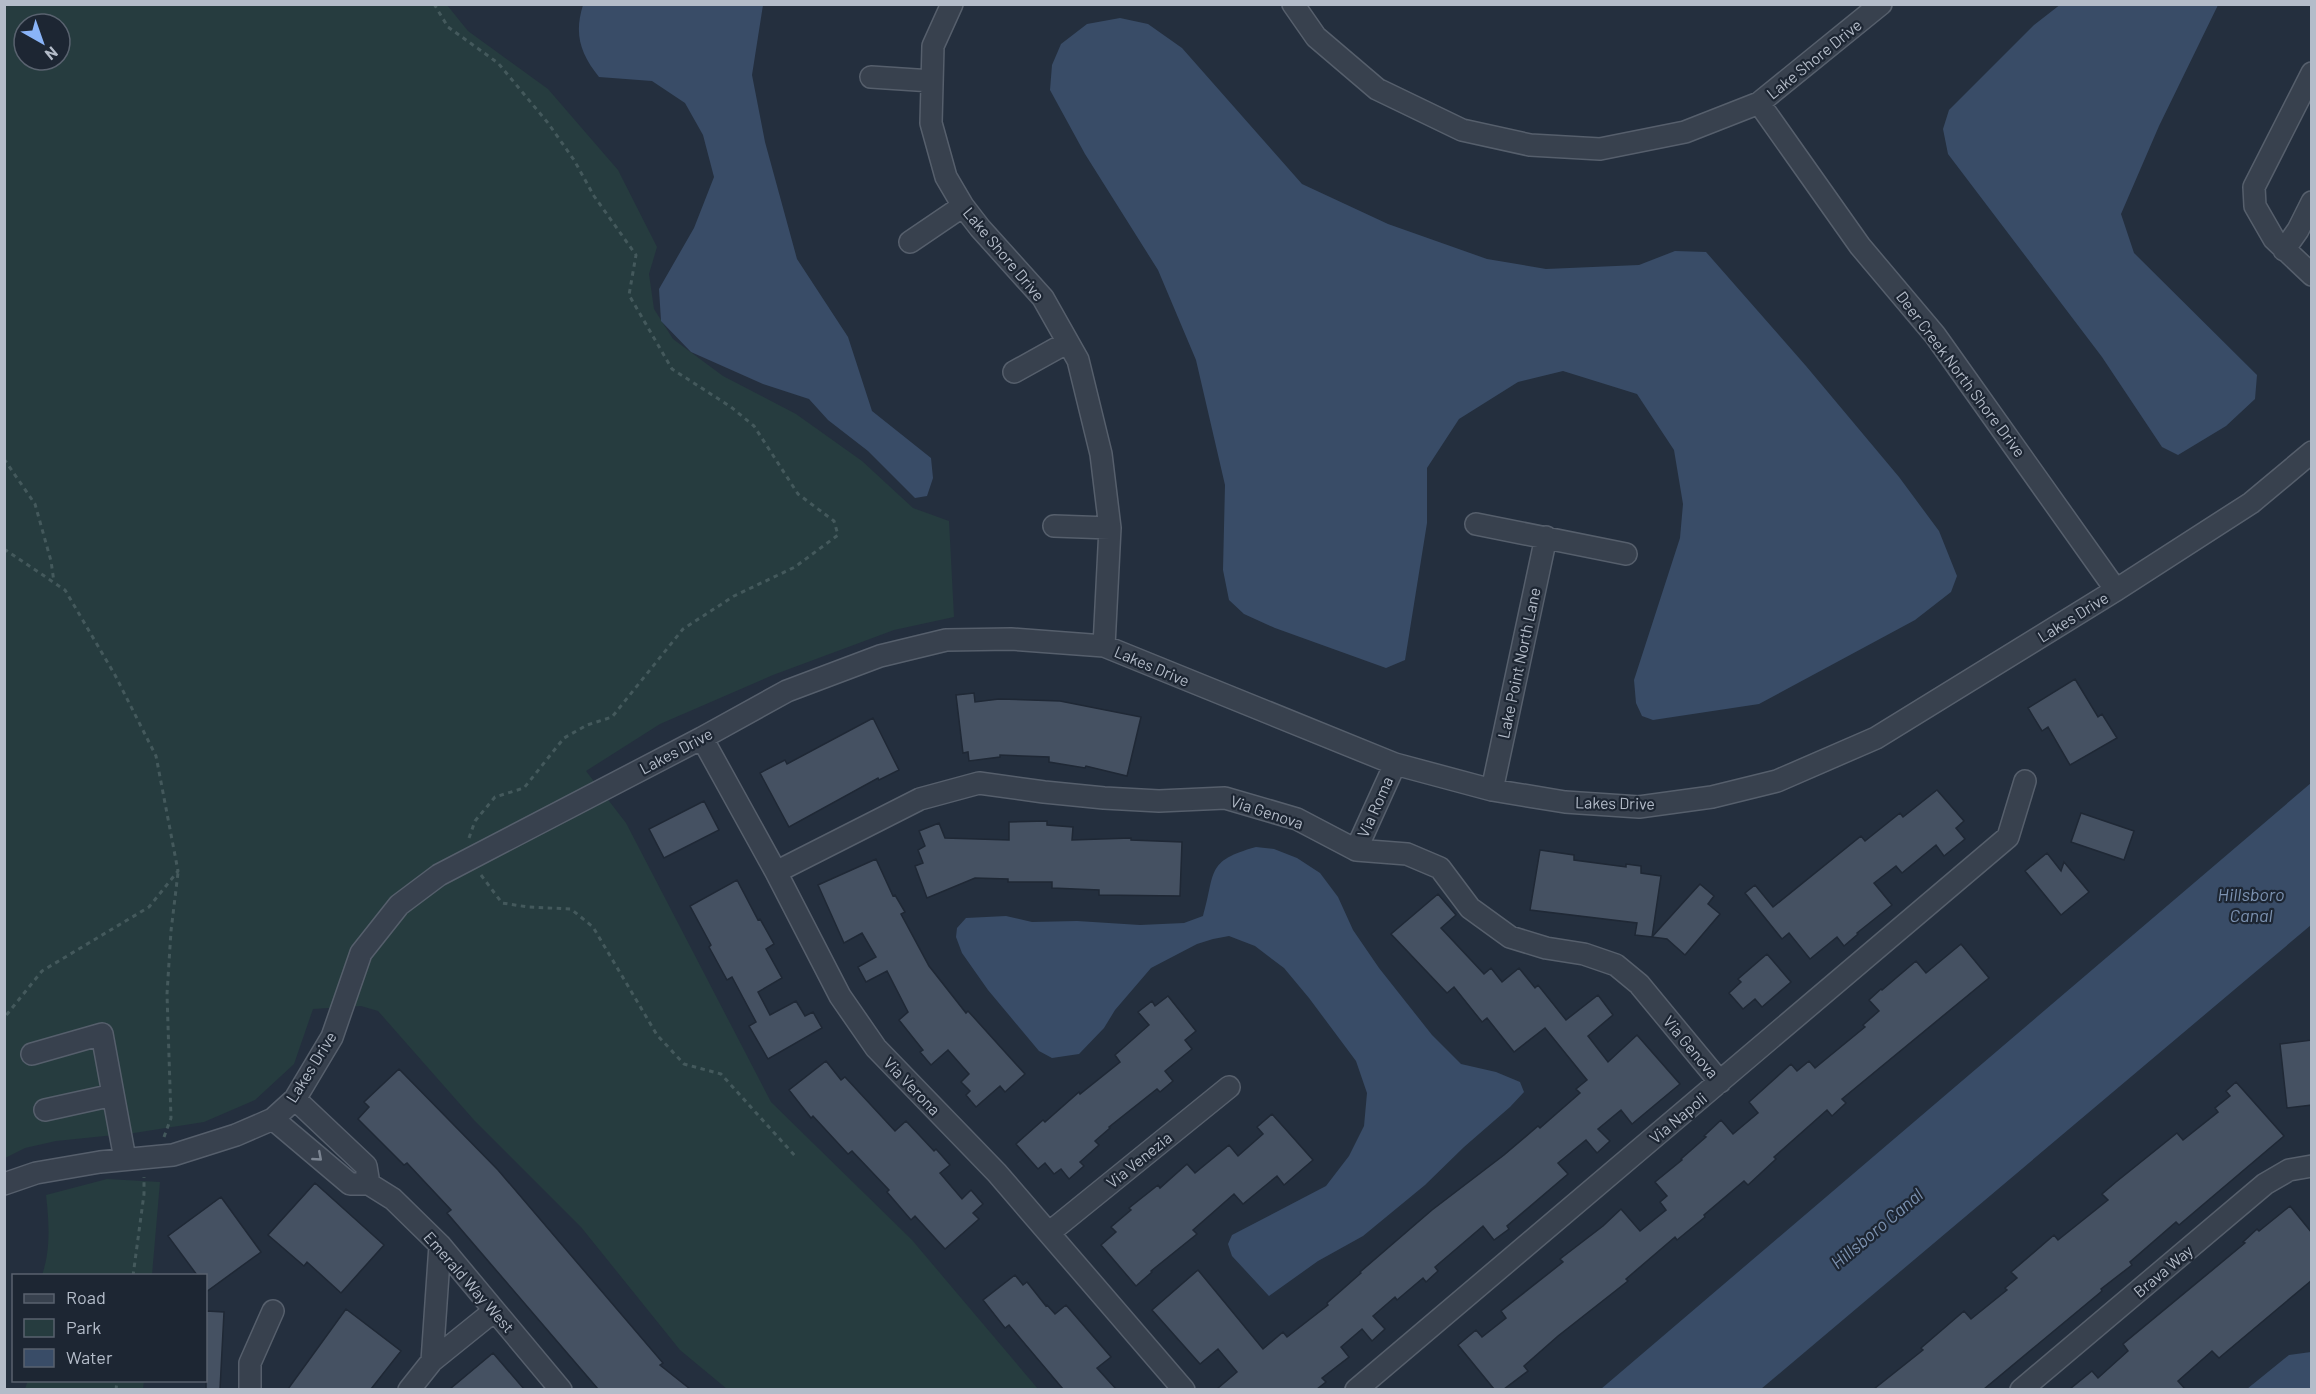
<svg xmlns="http://www.w3.org/2000/svg" width="2316" height="1394" font-family="Barlow,sans-serif">
<style>
.green{fill:#263c3f;fill-rule:evenodd}
.water{fill:#394c67}
.building{fill:#455162;stroke:#1f2835;stroke-width:1.5}
.lines{fill:none;stroke-linecap:round;stroke-linejoin:round}
.minor-casing{stroke:#565f6c;stroke-width:24}
.path{stroke:#44595c;stroke-width:3;stroke-dasharray:4.5 4.5;stroke-linecap:butt}
.minor{stroke:#38414e;stroke-width:21}
.oneway{stroke:#7c8592}
.labels{text-anchor:middle;stroke-width:4.5;stroke-linejoin:round;paint-order:stroke}
.street-label{font-size:16px;fill:#b4bcc9;stroke:#1d2633}
.water-label{font-size:18px;font-style:italic;fill:#7c92b1;stroke:#1d2633}
</style>
<rect width="100%" height="100%" fill="#242f3e"/>
<path class="green" d="M5 5H447L468 31 548 89 618 170 657 247 649 274 654 309 673 339 723 376 796 414 862 461 913 508 949 521 954 617 894 630 773 675 660 724 586 771 626 823 771 1102 912 1240 1038 1389H727L680 1350 581 1227 474 1120 378 1011 361 1006 313 1009 294 1064 255 1100 204 1122 134 1133 56 1141 25 1148 5 1158ZM24 24H60V60H24Z
M107 1179 160 1182 152 1275H42C51 1250 49 1221 46 1195Z
M28 1380H144V1381L143 1389H25Z"/>
<path class="water" d="M2061 4 2218 5 2159 126 2121 214 2134 253 2257 375 2255 399 2226 426 2178 455 2162 447 2102 357 1948 154 1943 129 1949 110 2034 25Z
M583 5H763L752 75 765 142 797 259 848 337 872 411 931 458 933 478 927 496 915 498 868 451 828 420 809 399 763 384 691 352 661 321 659 289 694 228 714 177 703 135 685 103 652 81 599 77C580 53 574 34 583 5Z
M1120 18 1148 24 1182 48 1302 184 1388 224 1487 259 1546 269 1639 265 1675 251 1706 252 1806 366 1899 477 1939 531 1957 576 1951 592 1915 620 1759 704 1653 720 1642 716 1636 703 1634 680 1680 538 1683 504 1674 450 1637 394 1563 371 1518 382 1459 419 1427 468V523L1405 660 1386 668 1275 628 1244 614 1229 600 1223 570 1225 485 1196 360 1158 270 1085 154 1050 90 1052 65 1061 44 1087 24Z
M2311 783V925L1761 1389H1601Z
M1256 847 1274 849 1297 858 1320 873 1338 897 1353 930 1379 968 1432 1035 1461 1064 1496 1072 1520 1082 1524 1092 1510 1107 1464 1147 1425 1185 1363 1236 1318 1261 1269 1296 1232 1256 1228 1244 1232 1235 1326 1186 1349 1156 1364 1126 1367 1093 1356 1061 1309 998 1284 968 1255 946 1229 936 1213 939 1197 944 1151 968 1115 1010 1104 1028 1079 1054 1052 1058 1039 1051 988 990 962 953 956 937 957 928 966 918 1006 916 1032 922 1077 921 1140 925 1184 923 1203 916C1216 872 1205 861 1256 847Z
M2311 1352V1389H2247L2289 1355Z"/>
<path class="building" d="M2075 679 2098 717 2102 714 2117 738 2070 765 2048 727 2042 731 2028 708Z
M974 693 975 702 999 699 1060 701 1141 717 1127 776 1086 766 1085 768 1049 762V757L1000 755V757L969 761 968 752 963 753 956 695Z
M873 718 899 770 879 780 878 778 789 827 760 773 785 760 787 764Z
M1937 790 1964 821 1956 828 1965 839 1944 856 1936 845 1902 873 1896 866 1874 883 1892 905 1857 933 1858 934 1844 946 1837 937 1810 959 1789 933 1782 939 1745 893 1755 885 1773 907 1861 836 1865 841 1900 813 1903 817Z
M704 801 719 830 664 858 649 829Z
M2081 813 2134 831 2124 860 2071 842Z
M1047 821V825L1073 827 1072 840 1131 838V840L1182 842 1180 896 1099 895V890L1052 888V882H1008V879L975 878 927 898 915 866 923 863 918 850 925 846 919 831 939 823 945 838 1009 840V822Z
M1540 850 1574 855V860L1626 867V864L1641 866V873L1661 876 1652 937 1635 935 1637 923 1530 910Z
M2047 853 2061 871 2064 862 2089 892 2061 915 2025 871Z
M876 859 893 896 895 895 905 912 901 914 929 966 966 1013 968 1011 1025 1074 1005 1092 1000 1086 976 1107 966 1095 970 1091 961 1082 969 1074 948 1050 931 1065 920 1052 923 1050 899 1020 908 1012 887 971 866 982 858 967 876 957 862 933 844 943 818 885Z
M737 880 758 920 760 919 774 944 766 949 782 978 758 992 770 1015 796 1001 805 1016 813 1012 822 1028 768 1059 749 1026 756 1022 732 977 727 980 709 947 711 945 690 906Z
M1700 884 1714 896 1708 904 1720 914 1685 955 1667 939 1652 937Z
M1438 894 1456 915 1441 928 1484 974 1491 968 1502 982 1519 968 1535 988 1538 985 1566 1020 1598 995 1613 1015 1588 1036 1608 1062 1637 1035 1680 1084 1632 1124 1621 1110 1598 1129 1610 1141 1597 1153 1586 1140 1558 1163 1568 1174 1507 1226 1509 1229 1494 1240 1483 1226 1435 1267 1438 1271 1426 1282 1423 1278 1397 1300 1395 1297 1373 1316 1385 1329 1372 1341 1362 1329 1341 1347 1349 1357 1322 1378 1326 1382 1317 1389H1217L1237 1372 1218 1349 1200 1364 1152 1310 1198 1270 1263 1349 1283 1332 1287 1337 1328 1305 1327 1303 1361 1273 1360 1272 1432 1210 1504 1155 1538 1126 1540 1128 1580 1093 1576 1089 1587 1080 1545 1028 1514 1052 1487 1018 1482 1022 1454 987 1447 993 1391 934Z
M1961 944 1989 978 1842 1099 1846 1103 1832 1116 1827 1110 1774 1157 1776 1159 1748 1185 1744 1181 1704 1215 1705 1217 1677 1240 1675 1237 1626 1279 1628 1281 1558 1336 1524 1366 1528 1371 1504 1389H1494L1458 1345 1476 1330 1482 1337 1506 1318 1501 1311 1563 1262 1560 1259 1603 1226 1621 1209 1640 1231 1666 1210 1660 1202 1667 1196 1655 1182 1682 1160 1681 1159 1706 1137 1704 1136 1721 1120 1733 1134 1758 1113 1749 1102 1791 1064 1797 1071 1809 1061 1815 1068 1865 1027 1863 1025 1879 1011 1869 1000 1881 989 1882 990 1916 961 1926 973Z
M1767 954 1791 982 1762 1007 1755 999 1743 1009 1729 993 1741 982 1738 979Z
M1168 996 1196 1031 1185 1040 1192 1049 1165 1071 1173 1081 1160 1092 1157 1089 1109 1127 1110 1128 1095 1141 1099 1145 1080 1162 1084 1166 1069 1179 1061 1169 1054 1174 1045 1163 1038 1169 1016 1144 1043 1120 1045 1122 1079 1092 1080 1094 1120 1062 1115 1055 1149 1025 1138 1012 1152 1001 1155 1006Z
M2312 1040V1105L2287 1108 2280 1044Z
M826 1061 841 1080 845 1077 895 1131 906 1121 934 1151 936 1149 950 1165 940 1173 962 1199 971 1190 983 1204 973 1213 979 1219 945 1249 915 1216 911 1220 887 1192 889 1190 852 1151 848 1154 813 1116 811 1118 789 1090Z
M399 1069 498 1170 663 1363 660 1365 690 1389H598L447 1213 451 1210 407 1163 404 1165 358 1119 369 1107 364 1102Z
M2236 1082 2284 1136 2179 1225 2176 1222 2130 1262 2132 1265 2101 1289 2102 1291 1984 1389H1874L1923 1350 1921 1348 1964 1311 1971 1319 2007 1290 2005 1288 2017 1278 2011 1272 2054 1235 2058 1240 2108 1200 2102 1194 2116 1182 2177 1133 2183 1140 2218 1112 2215 1108 2230 1096 2226 1091Z
M1272 1114 1313 1160 1284 1185 1277 1176 1243 1204 1234 1194 1193 1230 1197 1234 1151 1271 1152 1272 1136 1286 1101 1245 1116 1232 1111 1227 1131 1210 1129 1208 1158 1185 1160 1188 1187 1164 1195 1173 1229 1145 1238 1156 1263 1134 1257 1127Z
M315 1183 384 1245 341 1293 307 1262 304 1266 268 1235Z
M221 1197 261 1252 206 1292V1275H197L168 1236Z
M2290 1206 2312 1233V1280L2219 1358 2212 1351 2178 1381 2185 1389H2070L2092 1371 2098 1378 2128 1351 2123 1344 2245 1243 2243 1242 2257 1229 2259 1231Z
M1015 1275 1023 1285 1027 1282 1046 1306 1047 1305 1055 1314 1066 1305 1111 1357 1097 1368 1116 1389H1063L1009 1325 1005 1328 983 1300Z
M346 1309 401 1351 371 1389H288Z
M206 1311 224 1312 220 1389H206Z
M493 1353 524 1389H450Z"/>
<g class="lines">
<defs>
<path id="minor" d="M952 4 933 46 931 123 946 177 963 206 980 228 1043 298 1078 360 1101 454 1110 528 1104 646
M1293 4 1316 37 1377 89 1462 130 1530 145 1600 149 1685 132 1759 103 1881 4
M2312 73 2254 187 2255 206 2274 239 2312 275
M871 77 932 81
M1759 103 1860 246 1935 335 2116 590
M910 242 963 206
M2284 250 2298 230 2312 202
M1014 372 1068 342
M1476 524 1626 554
M1054 526 1110 528
M702 738 776 872 840 996 876 1048 997 1173 1184 1390
M1492 790 1546 537
M1356 850 1395 764
M776 872 920 799 979 783 1044 792 1104 798 1159 801 1225 798 1297 819 1356 850 1407 854 1440 868 1470 908 1510 937 1546 948 1584 954 1616 965 1639 984 1720 1082
M32 1054 102 1034 125 1159
M295 1099 366 1166 369 1184
M45 1110 113 1095
M273 1119 350 1184H369L393 1199 440 1245 561 1390
M4 1184 36 1173 100 1162 173 1155 236 1135 273 1119 295 1099 332 1037 361 953 399 905 439 875 702 738 787 691 880 656 946 640 1011 639 1104 646 1395 764 1492 790 1565 802 1639 807 1712 797 1777 781 1876 738 2116 590 2251 503 2312 452
M1050 1232 1229 1087
M432 1361 494 1311
M250 1390V1363L273 1311
M409 1390 432 1361 440 1245
M1356 1390 2008 837 2025 781
M2021 1390 2265 1184 2289 1170 2312 1166"/>
</defs>
<use href="#minor" class="minor-casing"/>
<path class="path" d="M434 4 448 27 498 63 548 123 574 160 594 196 636 255 629 295 672 369 731 407 754 426 798 494 834 521 838 535 795 567 734 596 683 629 612 717 587 725 564 738 524 788 495 797 475 821 469 838
M4 459 35 504 51 561 54 582
M4 549 65 590 115 675 156 756 178 871 149 907 42 971 4 1018
M481 875 502 903 528 907 571 909 593 927 657 1035 684 1064 721 1074 796 1157
M164 1137 171 1118 167 994 171 931 178 873
M133 1276 144 1194V1177
M116 1390 117 1380"/>
<use href="#minor" class="minor"/>
</g>
<defs><path id="oneway-chevron" d="M-2-3.5L2.5 0L-2 3.5" fill="none" stroke-width="1.6" stroke-linecap="round" stroke-linejoin="round" transform="scale(1.5)"/></defs>
<use class="oneway" href="#oneway-chevron" transform="translate(318 1157) rotate(41)"/>
<g class="labels">
<g class="street-label">
<text transform="translate(1814 59) rotate(-39)" y="6">Lake Shore Drive</text>
<text transform="translate(1004 254) rotate(50)" y="6">Lake Shore Drive</text>
<text transform="translate(1961 374) rotate(53)" y="6">Deer Creek North Shore Drive</text>
<text transform="translate(2073 617) rotate(-32)" y="6">Lakes Drive</text>
<text transform="translate(1519 663) rotate(-78)" y="6">Lake Point North Lane</text>
<text transform="translate(1152 666) rotate(23)" y="6">Lakes Drive</text>
<text transform="translate(676 751) rotate(-28)" y="6">Lakes Drive</text>
<text transform="translate(1615 803) rotate(1)" y="6">Lakes Drive</text>
<text transform="translate(1375 807) rotate(-66)" y="6">Via Roma</text>
<text transform="translate(1267 812) rotate(18)" y="6">Via Genova</text>
<text transform="translate(1691 1047) rotate(50)" y="6">Via Genova</text>
<text transform="translate(311 1067) rotate(-58)" y="6">Lakes Drive</text>
<text transform="translate(912 1086) rotate(46)" y="6">Via Verona</text>
<text transform="translate(1678 1118) rotate(-40)" y="6">Via Napoli</text>
<text transform="translate(1139 1160) rotate(-39)" y="6">Via Venezia</text>
<text transform="translate(2163 1271) rotate(-40)" y="6">Brava Way</text>
<text transform="translate(469 1282) rotate(49)" y="6">Emerald Way West</text>
</g>
<g class="water-label">
<text x="2251" y="901">Hillsboro<tspan x="2251" dy="21">Canal</tspan></text>
<text transform="translate(1877 1229) rotate(-40)" y="6">Hillsboro Canal</text>
</g>
</g>
<rect width="2316" height="1394" fill="none" stroke="#b4bcc9" stroke-width="12"/>
<rect x="12" y="1274" width="195" height="108" fill="#1d2633" stroke="#59626f" stroke-width="1.5"/>
<rect x="24" y="1294" width="30" height="9" fill="#38414e" stroke="#59626f" stroke-width="1.5"/>
<text x="66" y="1304" font-size="18" fill="#b4bcc9">Road</text>
<rect x="24" y="1319" width="30" height="18" fill="#263c3f" stroke="#59626f" stroke-width="1.5"/>
<text x="66" y="1334" font-size="18" fill="#b4bcc9">Park</text>
<rect x="24" y="1349" width="30" height="18" fill="#394c67" stroke="#59626f" stroke-width="1.5"/>
<text x="66" y="1364" font-size="18" fill="#b4bcc9">Water</text>
<g transform="translate(42 42) rotate(140)"><circle r="28" fill="#1d2633" stroke="#59626f" stroke-width="1.5"/>
<path d="M0-4.5L10 22L0 15L-10 22Z" fill="#8ab4f8"/>
<text y="-9" font-size="16" font-weight="bold" text-anchor="middle" fill="#b4bcc9">N</text>
</g>
</svg>
